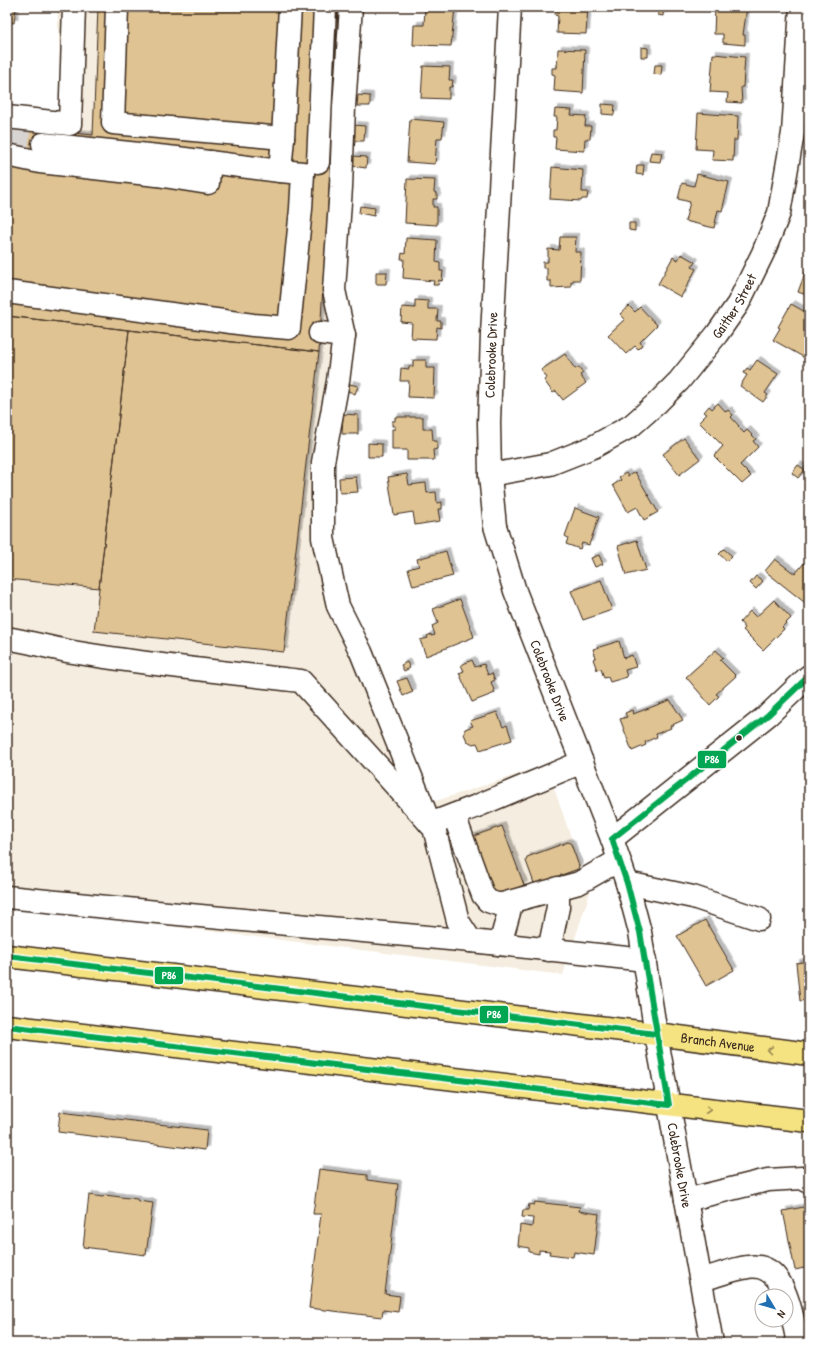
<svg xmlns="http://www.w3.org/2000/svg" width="816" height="1350" font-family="'Patrick Hand',sans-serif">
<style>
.built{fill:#f5eddf}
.building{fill:#dfc393;stroke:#3b2a1e;filter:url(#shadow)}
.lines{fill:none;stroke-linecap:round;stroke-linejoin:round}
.minor-tunnel{stroke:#d8d4d2;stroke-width:22;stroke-dasharray:22 11;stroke-linecap:butt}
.minor-casing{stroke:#3b2a1e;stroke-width:25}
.highway-casing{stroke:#3b2a1e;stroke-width:25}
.minor{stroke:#fff;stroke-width:22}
.highway{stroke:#f5e382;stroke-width:22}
.bus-1-casing{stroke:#fff;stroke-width:9}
.bus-1{stroke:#00a651;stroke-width:6}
.oneway{stroke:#988650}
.bus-dot{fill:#3b2a1e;stroke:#fff;stroke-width:1.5}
.labels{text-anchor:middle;stroke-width:3;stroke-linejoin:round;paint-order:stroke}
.street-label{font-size:14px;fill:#3b2a1e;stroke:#fff}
.line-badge{stroke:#fff;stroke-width:1.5}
.badge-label{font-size:11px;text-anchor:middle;font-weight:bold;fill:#fff}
</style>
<defs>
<filter id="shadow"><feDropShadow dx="3.5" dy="-3.5" stdDeviation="0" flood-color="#0004"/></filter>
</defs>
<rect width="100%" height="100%" fill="#fff"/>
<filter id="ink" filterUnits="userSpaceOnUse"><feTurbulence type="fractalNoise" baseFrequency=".025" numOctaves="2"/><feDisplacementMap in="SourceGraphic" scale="8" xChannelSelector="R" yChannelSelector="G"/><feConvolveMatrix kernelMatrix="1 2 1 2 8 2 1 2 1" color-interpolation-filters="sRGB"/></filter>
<g filter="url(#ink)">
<path class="built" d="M57 7H356L328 462 331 543 357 621 433 802 546 765 590 892 563 975 7 906V108L63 115Z"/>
<path class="building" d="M7 7H16L14 23 7 22Z
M98 7H338L330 172 319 352 7 316V126L93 135Z
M425 7H455L451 46 413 45 414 25H424Z
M560 7H588L586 34 557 33 558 16 555 15 556 10H560Z
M658 7H664L663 16 658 15Z
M715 7H747L743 35H745V45L723 43V34H714Z
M641 47 648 48V57H641Z
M558 49 585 50 583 93 554 91 555 75 552 74V68H557Z
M713 54 745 57 743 87H741L742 103 727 102 728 93 710 92Z
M655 65H662L661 75 654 74Z
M423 66 450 67 449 80H453L452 87H449V99L421 98Z
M358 95 370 96V106H357Z
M602 104 615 105 614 115 602 114Z
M555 109 572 110 571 115 586 116 585 126H591L590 139H585L584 151 555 149 556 137H553V130H556L557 117H554Z
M698 113 738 116 737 140H734L733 161 712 160 713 150 696 149Z
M410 119 444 122 442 138H437L435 164 407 162Z
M354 125 365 126 364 141H354Z
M651 152 662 153 660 162 649 161Z
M353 156 367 157 366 168 352 166Z
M637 165H644L643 175 636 174Z
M552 167 583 170 582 192H588L587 199H582L581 201 550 199Z
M697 174 729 182 722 211 718 210 714 228 685 221 690 202 678 199 682 183 694 186Z
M407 179 435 180 434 192 437 193V199H433V207H437V225L405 223Z
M360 206 375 208 374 216 359 213Z
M629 223H635V231L629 230Z
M560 237H576L575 252H581L580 280H573L572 282H571V287L551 288V281H547V268H543V262H548V249L559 250Z
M406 238 437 240 436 262 440 263V271H443L442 281 439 280 438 285H433L434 281 403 278 404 259H401L402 253 405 254Z
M681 254 695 262 692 267 696 269 681 297 658 284 673 257 678 260Z
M809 262V296L798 292Z
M376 272H387L386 284H376Z
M415 300 428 301V309H438L437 321H441V328L437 327 436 339 411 338 412 323 401 322 402 307 415 308Z
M791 304 809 314V358L806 356 805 358 773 340 780 328 778 327Z
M629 306 635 312 640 307 657 325 640 342 642 345 638 349 635 346 626 354 608 335 625 319 620 314Z
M7 316 129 330 99 588 7 579Z
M129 330 319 352 284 652 94 631Z
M565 354 575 369 579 367 583 373 580 375 586 383 563 400 556 391 553 393 544 380 547 378 541 370Z
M413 360H426V368H435L434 398 408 397 409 381H400L401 368 409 369V366L413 367Z
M757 360 778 374 765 393 768 395 763 402 740 386 747 375 743 373 747 368 750 370Z
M350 384 358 386 355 394 348 391Z
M718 403 726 412 728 410 733 415 731 417 739 426 738 427 744 433 747 430 756 439 753 441 758 447 740 465 751 476 742 484 714 456 723 446 699 422 707 414 704 412 709 406 712 409Z
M343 414 358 415V434H342Z
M395 417H423V429H432L433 441H437V449L433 450 434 460H407V450H392V429H395V426H392V421H395Z
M684 438 700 459 679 475 663 454Z
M368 443 382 444V457H368Z
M798 465 805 470 798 478 792 473Z
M635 472 658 512 644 520 637 507 628 512 613 485 621 480 619 477 626 473 628 476Z
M407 474 409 485 426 483 427 493 436 492 437 503 442 502V509H438L440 521 415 525 413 512 394 515 388 477Z
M356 477 358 492 340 493 339 478Z
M575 508 599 517 589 545 582 543 580 549 566 544 568 538 565 536Z
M637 540 646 570 626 575 618 546Z
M724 549 732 556 727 561 719 554Z
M446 551 453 576 413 586 408 569 419 566 417 559Z
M599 555 603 564 595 567 591 558Z
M809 557V606L765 571 775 559 795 574Z
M756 576 763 581 756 589 750 583Z
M601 580 612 610 583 620 571 591Z
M460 599 474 637 426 656 420 640 428 638 427 636 431 634V636L435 635 432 626 438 623 433 609Z
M774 600 791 618 782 627 784 629 763 650 743 630 745 628 740 622 750 611 756 617Z
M619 641 624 658 632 655 636 667 625 670 627 677 610 682 608 677 604 678 601 669 597 670 593 659 596 658 593 649Z
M716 650 723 658 720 660 736 676 716 694 719 696 710 705 686 677Z
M472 660 475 667 484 664 488 675 492 673 495 680 491 682 495 693 472 702 459 673 464 671 461 665Z
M407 662 410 668 404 671 401 665Z
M407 678 413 692 403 696 397 681Z
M670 700 683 720 670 726 671 728 656 734 657 737 645 742 646 745 632 751 620 719 627 717 625 713 632 710 633 714Z
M497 712 503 727 507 725 512 740 480 750 477 743 473 744 467 741 464 734 465 729 473 726 470 721Z
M502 826 524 885 493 897 471 837Z
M568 842 571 844 579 866 578 869 537 884 534 883 526 861 527 857Z
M705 920 734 970 706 986 677 936Z
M809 961V1000L800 1001 796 963Z
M60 1112 207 1130 205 1150 58 1132Z
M319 1169 367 1175V1180L398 1184 385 1294 400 1296 398 1312 383 1310 382 1317 309 1308 321 1214H313Z
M89 1195 103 1197 105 1195 137 1199 138 1201 153 1203 146 1255 83 1247Z
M535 1202 580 1207 579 1211 599 1214 594 1255 574 1252 573 1257 549 1254 550 1251 539 1250V1254L529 1252V1248L518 1246 520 1225 532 1227 533 1218 522 1217 523 1210H528L529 1204 534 1205Z
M809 1206V1267L795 1270 783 1211Z"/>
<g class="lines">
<path class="minor-tunnel" d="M7 140 43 144"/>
<defs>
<g id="minor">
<path d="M117 7 113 123 283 138"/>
<path d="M351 7 344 107 341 187 334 290 344 336 338 381 323 462V538L338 606 361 652 430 824 477 806 582 762"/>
<path id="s1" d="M510 7 492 334 489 423 490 475 495 526 515 591 612 839 627 883 640 932 656 1034 712 1343"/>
<path d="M7 117 70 124 74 7"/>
<path d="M43 144 177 158 280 171"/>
<path d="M7 155 40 162 157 175 208 183 210 162"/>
<path d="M318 162 325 7"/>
<path d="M7 292 253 325 289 328 301 209 303 173 280 171 283 138 290 7"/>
<path d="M320 333 344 336"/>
<path id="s2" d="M490 475 550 464 593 447 631 426 657 403 679 381 717 334 738 304 763 253 779 213 793 133 801 7"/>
<path d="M7 638C29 642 51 648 73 652 148 665 224 672 301 681L434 828 458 921 471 941"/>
<path d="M454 815 483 895 488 901 497 904H502L579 883 619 860"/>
<path d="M612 839 768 715 809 676"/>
<path d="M627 883 693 897 759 919"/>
<path d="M7 897 157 912 471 941 645 960"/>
<path d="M500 944 512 902"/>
<path d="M549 950 558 907V888"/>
<path d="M686 1200 768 1180 802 1178 809 1182"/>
<path d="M701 1280C716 1276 732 1269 748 1267 786 1261 792 1317 798 1343"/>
</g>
<g id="highway">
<path id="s3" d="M7 956 656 1034 809 1054"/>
<path d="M7 1026 809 1121"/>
</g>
</defs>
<use href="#minor" class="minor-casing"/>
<use href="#highway" class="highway-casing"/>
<use href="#minor" class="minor"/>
<use href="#highway" class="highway"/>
<defs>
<path id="bus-1" d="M612 839 768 715 809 676
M7 956 656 1034
M7 1026 669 1105 640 932 627 883 612 839"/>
</defs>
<use href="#bus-1" class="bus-1-casing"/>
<use href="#bus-1" class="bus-1"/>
</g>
<defs><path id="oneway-chevron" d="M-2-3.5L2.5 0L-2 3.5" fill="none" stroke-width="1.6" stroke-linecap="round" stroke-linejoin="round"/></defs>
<g class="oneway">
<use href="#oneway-chevron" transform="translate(770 1050) rotate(-172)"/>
<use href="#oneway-chevron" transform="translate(708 1110) rotate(7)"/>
</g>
</g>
<circle class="bus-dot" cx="739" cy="738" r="3.5"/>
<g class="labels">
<g class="street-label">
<text dy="5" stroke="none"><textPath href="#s2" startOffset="310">Gaither Street</textPath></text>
<text transform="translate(491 355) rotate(-88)" y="5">Colebrooke Drive</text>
<text dy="5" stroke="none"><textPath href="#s1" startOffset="684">Colebrooke Drive</textPath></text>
<text dy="5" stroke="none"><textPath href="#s3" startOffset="716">Branch Avenue</textPath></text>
<text dy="5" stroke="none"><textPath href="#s1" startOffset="1188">Colebrooke Drive</textPath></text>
</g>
</g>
<g class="line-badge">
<rect x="697" y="750" width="30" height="19" rx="4" fill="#00a651"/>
<rect x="154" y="966" width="30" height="19" rx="4" fill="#00a651"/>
<rect x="479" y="1005" width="30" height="19" rx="4" fill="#00a651"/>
</g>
<g class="badge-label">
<text x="712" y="763">P86</text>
<text x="169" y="979">P86</text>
<text x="494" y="1018">P86</text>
</g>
<rect width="816" height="1350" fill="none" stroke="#fff" stroke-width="24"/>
<rect x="12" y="12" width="792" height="1326" fill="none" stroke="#3b2a1e" stroke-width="1.5" filter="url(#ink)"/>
<g transform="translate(774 1308) rotate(128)"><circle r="19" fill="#ffffff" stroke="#b1aaa5"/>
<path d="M0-3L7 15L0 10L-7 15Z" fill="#1f6fb2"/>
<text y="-6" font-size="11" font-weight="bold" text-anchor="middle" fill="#3b2a1e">N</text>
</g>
</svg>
